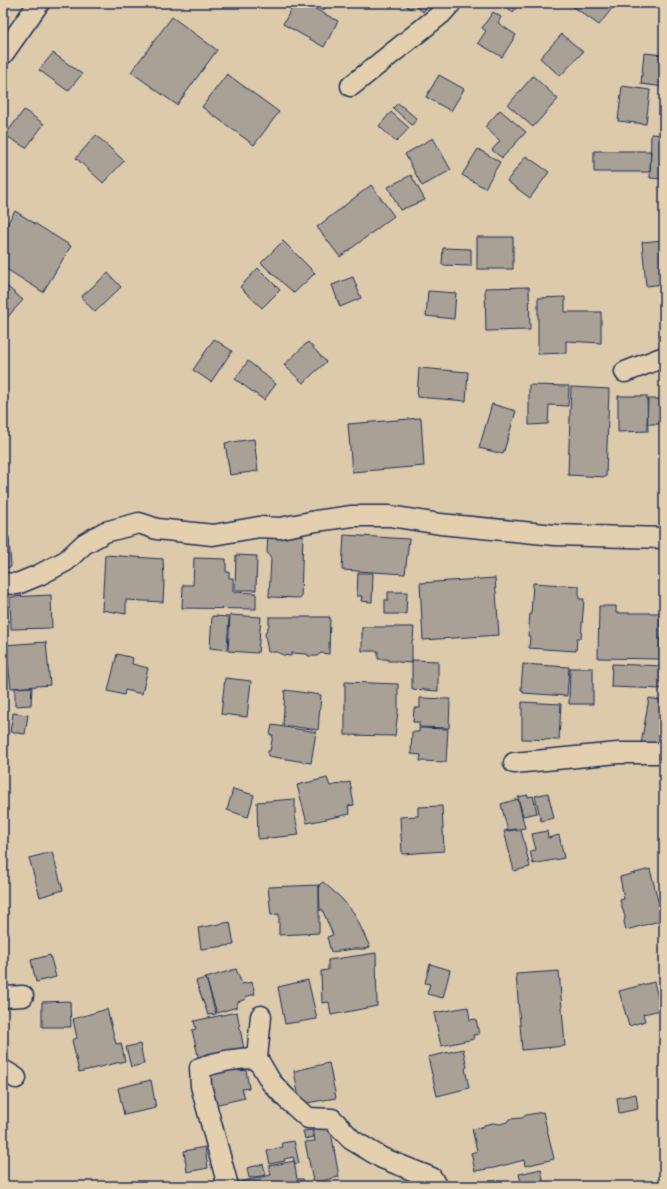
<svg xmlns="http://www.w3.org/2000/svg" width="667" height="1189" font-family="'Shantell Sans',sans-serif">
<style>
.building{fill:#aaa196;stroke:#1b2f5e}
.lines{fill:none;stroke-linecap:round;stroke-linejoin:round}
.street-casing{stroke:#1b2f5e;stroke-width:23}
.street{stroke:#e4d0ae;stroke-width:20}
</style>
<rect width="100%" height="100%" fill="#dccaab"/>
<filter id="ink" filterUnits="userSpaceOnUse"><feTurbulence type="fractalNoise" baseFrequency=".025" numOctaves="2"/><feDisplacementMap in="SourceGraphic" scale="8" xChannelSelector="R" yChannelSelector="G"/><feConvolveMatrix kernelMatrix="1 2 1 2 8 2 1 2 1" color-interpolation-filters="sRGB"/></filter>
<g filter="url(#ink)">
<path class="building" d="M295 3H304L338 21 324 47 283 24Z
M309 3H328L323 11Z
M402 3H430L423 12 414 5 411 9Z
M501 3H520L513 12Z
M572 3H616L599 25 571 5Z
M493 12 501 17 498 23 516 35 502 57 478 43 486 31 482 28Z
M172 17 217 50 177 105 131 72Z
M562 34 583 52 560 76 540 58Z
M53 53 82 74 68 91 39 70Z
M644 53 664 55V87L641 84Z
M227 74 279 112 254 145 202 107Z
M439 75 464 89 451 111 426 97Z
M533 76 558 99 533 127 508 105Z
M622 86 650 90 646 124 618 121Z
M398 103 417 119 412 125 393 108Z
M24 110 44 124 26 148 5 135Z
M500 110 526 132 502 158 492 150 500 141 485 127Z
M391 112 409 128 396 142 379 126Z
M651 134 664 135V179L650 178Z
M96 135 124 161 103 183 76 158Z
M433 138 451 170 422 186 405 154Z
M478 149 500 162 485 188 462 175Z
M594 151H651L650 172H594Z
M526 156 549 172 530 198 507 181Z
M411 175 425 200 400 210 388 187Z
M371 185 394 216 340 257 317 227Z
M15 211 71 246 43 292 3 267V231Z
M477 237H513V269H477Z
M664 240V284L646 286 642 242Z
M283 241 315 273 294 293 261 263Z
M443 248 471 249V266L442 265Z
M258 268 280 290 262 308 240 287Z
M108 273 121 287 95 312 81 297Z
M353 277 361 298 340 307 332 285Z
M3 283 23 300 3 322Z
M529 287 530 330 486 331 485 288Z
M428 291 456 293 454 319 426 316Z
M565 297V312H601V343L566 341V353L538 354V298Z
M214 339 232 351 211 382 193 370Z
M308 342 326 362 303 383 284 365Z
M248 361 276 384 264 400 235 379Z
M419 368 468 372 466 401 417 397Z
M529 385 569 386 568 406 549 405 548 424 529 425Z
M571 387 609 389 606 477 568 475Z
M618 396H647L648 431 618 432Z
M648 399H664V424H647Z
M492 404 516 411 503 454 479 448Z
M421 418 424 466 352 472 348 424Z
M254 439 258 471 230 475 225 443Z
M268 533 303 534 301 598 269 597 271 559 267 552Z
M344 535 409 539 405 574 342 570Z
M3 537H9L11 567 3 568Z
M105 555 163 559 164 582 163 602 126 600V614L102 610Z
M236 555 257 556 256 590H235Z
M194 558 226 559V572H229V578H233V592L256 593V609L182 608 183 585H193Z
M358 573H373L372 602 361 601 362 596H357Z
M495 578 499 635 423 640 420 583Z
M533 583 579 586V599H584L581 638H577L576 651 529 648 530 636H528L530 614 531 615Z
M388 592H407L406 614H385V600H388Z
M51 595 52 628 11 629 10 597Z
M599 606H616V613H660V659L598 658Z
M230 615 261 617 258 653 228 651Z
M212 616 229 617 227 650 210 648Z
M269 617H330L329 654 321 653 317 656H308L307 654 292 653 291 656 283 655 277 652H268L265 634 269 625Z
M362 627H414L413 640H412V663L398 662V661H388V659H378V651H362Z
M46 642 50 685 11 688 8 663H3V645Z
M117 654 133 658 132 664 148 668 142 694 125 690 124 695 108 691Z
M412 660 438 661V691L412 689Z
M523 664 569 667 567 696 523 693V690H521Z
M612 664 664 666V689L611 687Z
M570 668H593V704H569Z
M225 678 251 681 247 717 221 714Z
M345 682 398 684V711L395 736 345 735Z
M32 687 31 705 15 706V688Z
M285 690 321 695 318 730 283 725Z
M420 698 450 699 449 728 419 727V722H413L414 708H420Z
M649 698 664 701V748L641 744Z
M522 702 561 704 559 740 522 739Z
M13 713 28 715 25 734 10 732Z
M272 725 316 732 311 763 268 756V751H270L273 735H270Z
M419 728 448 729 446 762 420 761 421 755 411 754 412 732H419Z
M327 778 330 786 350 782 354 805 348 806 350 814 307 823 297 785Z
M233 789 254 795 248 817 227 810Z
M548 793 554 818 541 821 535 796Z
M528 795V797L533 796 537 813 523 816 518 797Z
M295 799V816L299 835 258 839 257 802Z
M518 799 525 828 508 831 501 804Z
M442 806 444 851 402 854 400 817 418 816V807Z
M515 829 516 831 521 830 530 867 514 871 504 831Z
M547 831 548 838 559 835 564 858 533 864 530 851 536 850 532 834Z
M52 852 63 890 40 897 29 858Z
M650 869 663 920 626 930 624 922 625 917 620 900 624 899 620 877Z
M323 882 341 898 354 913 370 947 364 949H354L331 952 327 937 333 935 322 909 320 911 319 885Z
M319 885V933L279 935V914L271 915 268 887Z
M230 922 234 945 201 949 198 928Z
M376 953 377 1006 331 1015 329 1002 322 1003 321 971 328 970V960Z
M50 955 56 977 36 982 31 960Z
M430 964 450 970 443 998 427 994 430 984 425 983Z
M236 969 242 984 252 982 255 994 245 997 246 999 238 1002 237 1003V1007L217 1013 206 978Z
M559 971 565 1046 522 1050 516 974Z
M206 978 216 1014 208 1015 196 981Z
M308 980 317 1019 285 1024 278 987Z
M654 982 661 1010 643 1014 645 1021 629 1026 619 991Z
M70 1001 71 1027H42V1002Z
M468 1007 470 1020 476 1019 479 1034 473 1035 474 1039 441 1046 434 1013Z
M107 1009 116 1044 121 1043 125 1061 79 1072 72 1040 77 1038 73 1019Z
M237 1012 245 1055 200 1064 192 1030 196 1029 194 1021Z
M140 1044 144 1064 131 1067 126 1047Z
M463 1049 467 1067 465 1068 469 1088 437 1096 428 1057Z
M329 1063 336 1098 300 1104 294 1071Z
M237 1064 239 1071 246 1070 249 1088 242 1089 245 1098 214 1105 207 1073Z
M151 1080 156 1108 124 1115 118 1088Z
M636 1094 638 1109 619 1113 617 1098Z
M543 1112 554 1159 525 1166 524 1160 494 1168 475 1171 471 1153 477 1151 472 1129 483 1127 484 1125 493 1123 500 1124 507 1122 509 1119 522 1118 526 1115Z
M330 1126 339 1177 321 1181H313L305 1142 315 1141 313 1130Z
M312 1130 314 1137 305 1139 303 1131Z
M294 1141 299 1163 295 1164 293 1157 284 1159 285 1161 270 1164 267 1151 283 1147 282 1143Z
M205 1147 208 1168 187 1172 184 1151Z
M294 1161 297 1179H303L305 1186H241L240 1182 271 1175 269 1166Z
M263 1164 266 1175 249 1178 247 1168Z
M541 1169 544 1186H522L519 1174Z"/>
<g class="lines">
<defs>
<path id="street" d="M3 54 39 3
M351 86 441 14 451 3
M625 372 664 357
M3 583 17 584 39 575 66 561 84 544 105 532 139 523 157 529 213 535 259 527 280 528 316 521 352 516H390L440 524 555 535 664 538
M514 763 618 753H664
M3 997 23 996
M261 1016 257 1058 271 1082 287 1099 308 1118 332 1119 352 1140 382 1158 432 1178 436 1186
M3 1070 16 1078
M228 1186 201 1086 200 1068C219 1061 237 1058 257 1058"/>
</defs>
<use href="#street" class="street-casing"/>
<use href="#street" class="street"/>
</g>
</g>
<rect width="667" height="1189" fill="none" stroke="#e4d0ae" stroke-width="16"/>
<rect x="8" y="8" width="651" height="1173" fill="none" stroke="#1b2f5e" stroke-width="1.5" filter="url(#ink)"/>
</svg>
